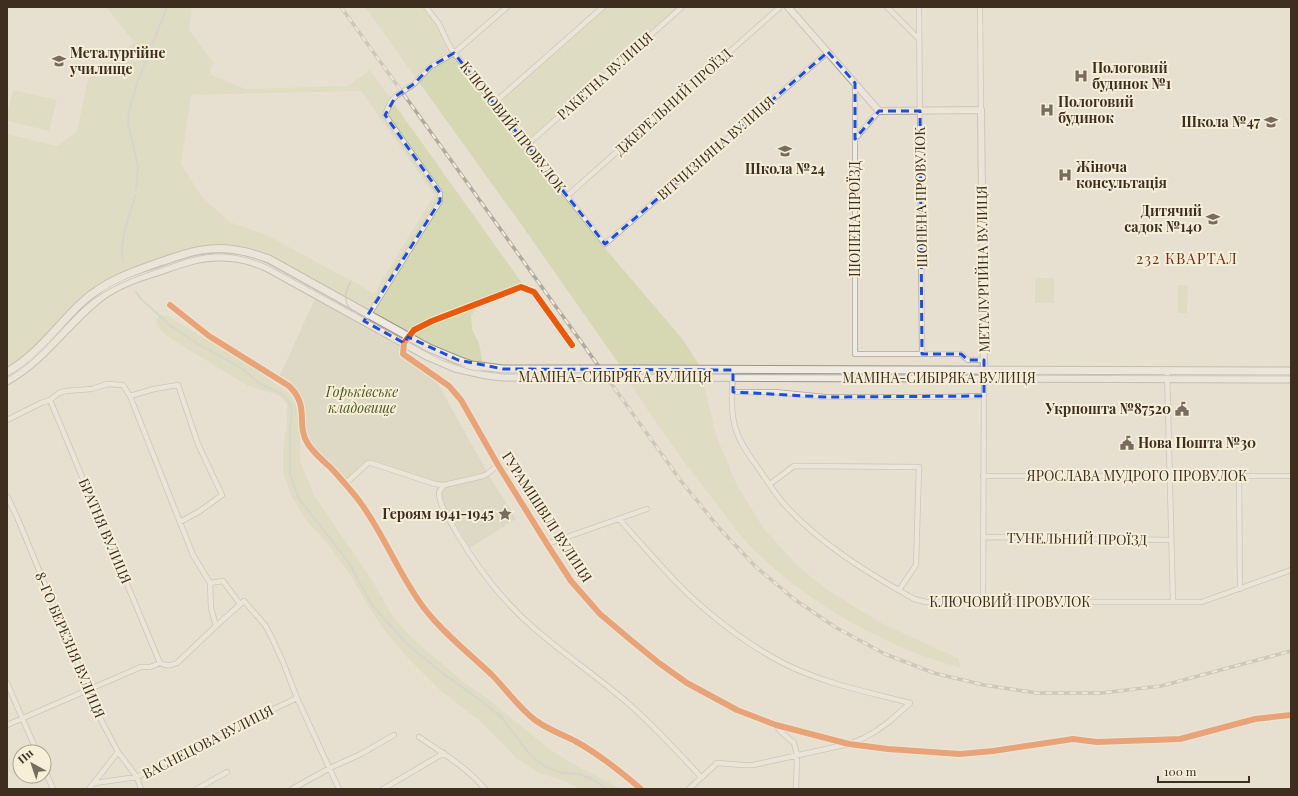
<svg xmlns="http://www.w3.org/2000/svg" width="1298" height="796" font-family="'Playfair Display',serif">
<style>
.green{fill:#d6d7b3;fill-rule:evenodd}
.cemetery{fill:#d1d1b3}
.lines{fill:none;stroke-linecap:round;stroke-linejoin:round}
.stream{stroke:#bcccc2;stroke-width:2}
.minor-casing{stroke:#ada599;stroke-width:6}
.tertiary-casing{stroke:#ada599;stroke-width:8}
.secondary-casing{stroke:#9c958a;stroke-width:9}
.minor{stroke:#efebe3;stroke-width:4.5}
.tertiary{stroke:#efebe3;stroke-width:6}
.secondary{stroke:#efebe3;stroke-width:7}
.tram{stroke:#afaaa2;stroke-width:1}
.rail-casing{stroke:#afaaa2;stroke-width:3.5}
.rail{stroke:#f7eed8;stroke-width:2;stroke-dasharray:6;stroke-linecap:butt}
.secondary-bridge-casing{stroke:#9c958a;stroke-width:9;stroke-linecap:butt}
.secondary-bridge{stroke:#efebe3;stroke-width:7}
.cycleway-casing{stroke:#f7eed8;stroke-width:8}
.cycleway{stroke:#e8590c;stroke-width:6}
.marked{fill:none;stroke:#1d4ed8;stroke-width:3;stroke-dasharray:8 5;stroke-linejoin:round}
.labels{text-anchor:middle;stroke-width:4;stroke-linejoin:round;paint-order:stroke}
.poi-label{font-size:14px;font-weight:bold;fill:#3d2e20;stroke:#f7eed8;text-anchor:start}
.street-label{font-size:14px;fill:#3d2e20;stroke:#f7eed8}
.park-label{font-size:14px;font-style:italic;fill:#4d5a26;stroke:#f7eed8}
.neighbourhood-label{font-size:15px;letter-spacing:1px;fill:#6b2e1e;stroke:#f7eed8}
</style>
<rect width="100%" height="100%" fill="#e7e0d1"/>
<path class="green" d="M106 7H192L189 30 214 63 209 74 246 89 348 86 370 70 524 286 513 294 476 307 471 316 472 329 479 344 483 364 444 353 270 257 222 246 116 276 39 344 7 370V134L57 146 77 131 88 79 134 42ZM361 91 434 195 374 293 267 235 230 222 202 197 181 164 191 95Z
M365 7H423L437 26 446 44 453 56 494 107 607 7H678L524 145 603 246 684 341 701 368 621 367 523 227Z
M13 90 57 100 49 131 7 121V116Z
M1035 278H1054V303H1035Z
M1178 285H1188L1187 313H1178Z
M160 315 168 316 256 370 290 394 297 407 300 436V461L314 495 372 580 392 615 409 635 461 680 492 702 548 748 568 761 621 789H579L567 782 539 773 517 759 480 721 441 691 403 653 385 631 371 611 351 576 327 543 309 524 292 497 283 473V449L287 420V405L282 398 275 394 248 386 168 337 158 327 156 320Z
M627 379H703L716 435 737 485 764 529 799 567 826 589 883 624 958 658 961 668C887 648 814 607 758 554 741 538 727 518 712 498 682 460 654 420 627 379Z"/>
<path class="cemetery" d="M315 299 402 348 406 360 438 384 487 472 516 519 470 548 441 499V492L445 487 435 482 372 460C361 461 353 473 346 480 335 470 314 453 308 440 305 434 305 428 305 422 302 397 301 391 279 377Z"/>
<g class="lines">
<path class="stream" d="M136 189 138 167 128 123 129 111 137 83 167 7
M123 262C119 240 129 217 135 196
M136 292 141 299 171 326 198 344 243 369 260 384 282 394 289 402 292 409 290 428V474L299 499 348 561 372 605 408 645 445 675 484 703 501 717 532 757 546 767 562 773 579 774 592 779 607 789"/>
<defs>
<path id="minor" d="M426 7 439 24 448 43 454 53 605 244 828 52
M887 7 919 39
M919 7 922 354
M980 7 981 110
M855 83V354H961L968 360H984
M494 103 603 7
M855 139 879 111
M527 145 682 7
M567 196 780 7
M170 305 209 336 289 386C311 407 295 424 308 444 314 453 323 461 331 468 341 479 351 490 360 502 385 536 399 575 424 608 443 633 469 653 491 674 506 689 518 707 535 720 547 729 561 734 575 741 599 754 620 771 641 789
M368 316 440 201V193L385 115 391 101 396 96 414 84 430 67 454 53 507 7
M572 345 534 292 521 287 432 321 414 330 404 343 403 354 449 386 461 400 498 465 547 544 571 581 600 614 632 641 659 663 687 683 737 710 776 725 849 744 888 749 960 754 993 751 1073 739 1097 742 1180 739 1255 719 1291 715
M733 370C732 389 730 412 736 430 741 446 752 459 761 472 768 482 775 494 784 504 820 544 868 573 914 599L926 602H1202L1291 570
M1167 370 1173 602
M733 392H775L825 397H943L984 396
M130 396 154 389 178 385 198 444 222 495 200 511 180 522
M50 400 160 663
M7 420 41 403 50 400 59 393 65 391 92 389 107 384 123 385 130 396 193 555 210 583 211 608 216 626
M983 476H1291
M1239 476 1240 589
M346 483 368 463H371L435 484 444 485 483 476 487 474 498 465
M770 484 794 466 919 467 916 565 899 590
M444 485 439 492C439 506 449 518 455 530 476 566 503 602 535 629 565 655 599 678 629 704 655 727 678 752 701 777
M7 496 17 517 102 722 118 752 137 777 141 789
M619 519C638 540 656 561 676 582 705 612 746 644 783 663 822 683 868 692 910 703
M983 537 1171 540
M547 544 647 509
M210 583 223 581 240 604
M983 602 984 377
M160 663C166 666 170 666 177 663L216 626 244 601 265 625 272 638 283 662 297 698 339 789
M7 683 37 752
M7 725 141 667H150L160 663
M776 725 780 731 794 743 797 755 796 789
M419 737C444 754 465 766 485 789
M44 768 53 789
M95 783 137 777 211 739 297 698
M89 789 118 752
M197 789 227 772
M292 789 330 768 361 754 394 735
M383 789 444 753
M689 789 717 763 743 765H753L849 744 864 738 876 731 890 721 910 703"/>
<path id="tertiary" d="M788 7 879 111 981 110 984 374"/>
<path id="secondary" d="M636 369 1291 371
M7 372C37 355 56 327 80 304 103 282 131 272 160 262 176 257 192 250 210 249 231 247 250 252 269 259L429 348 458 360 472 365 503 369H579
M636 377 1291 379
M7 381C44 360 63 329 95 302 113 286 137 278 160 271 180 264 200 256 222 257 237 257 252 261 266 267L425 355 455 368 486 375 502 377H579"/>
</defs>
<use href="#minor" class="minor-casing"/>
<use href="#tertiary" class="tertiary-casing"/>
<use href="#secondary" class="secondary-casing"/>
<use href="#minor" class="minor"/>
<use href="#tertiary" class="tertiary"/>
<use href="#secondary" class="secondary"/>
<path class="tram" d="M351 281C345 294 342 299 352 311
M7 378C40 359 58 331 85 306 108 286 135 277 164 267 183 260 202 253 223 254 238 255 253 259 267 265L441 360 471 370 503 374 1291 376"/>
<defs>
<path id="rail" d="M341 7 681 481 720 529 756 567 794 599 835 627 885 654 934 673 984 685 1037 693H1101L1161 686 1291 651"/>
</defs>
<use href="#rail" class="rail-casing"/>
<use href="#rail" class="rail"/>
<defs>
<path id="secondary-bridge" d="M579 369H636
M579 377H636"/>
</defs>
<use href="#secondary-bridge" class="secondary-bridge-casing"/>
<use href="#secondary-bridge" class="secondary-bridge"/>
<defs>
<path id="cycleway" d="M170 305 209 336 289 386C311 407 295 424 308 444 314 453 323 461 331 468 341 479 351 490 360 502 385 536 399 575 424 608 443 633 469 653 491 674 506 689 518 707 535 720 547 729 561 734 575 741 599 754 620 771 641 789
M572 345 534 292 521 287 432 321 414 330 404 343 403 354 449 386 461 400 498 465 547 544 571 581 600 614 632 641 659 663 687 683 737 710 776 725 849 744 888 749 960 754 993 751 1073 739 1097 742 1180 739 1255 719 1291 715"/>
</defs>
<use href="#cycleway" class="cycleway-casing"/>
<use href="#cycleway" class="cycleway"/>
</g>
<path d="M0 0H1298V796H0ZM828 52 855 83V139L879 111H920L922 354H961L968 360H984V396L825 397 733 392V370L503 369 458 360 408 337 404 343 364 321 440 201V193L385 115 396 96 414 84 430 67 454 53 605 244Z" fill="#e7e0d1" fill-opacity=".55" fill-rule="evenodd"/>
<path class="marked" d="M828 52 855 83V139L879 111H920L922 354H961L968 360H984V396L825 397 733 392V370L503 369 458 360 408 337 404 343 364 321 440 201V193L385 115 396 96 414 84 430 67 454 53 605 244Z"/>
<defs>
<symbol id="university-bare" viewBox="-9 -9 18 18"><path d="M0-5L7-2L0 1L-7-2ZM-4 1L0 2.5L4 1V4Q0 6-4 4Z" fill="#786c5e" stroke="#f7eed8" stroke-width="2.5" paint-order="stroke"/></symbol>
<symbol id="hospital-bare" viewBox="-9 -9 18 18"><path d="M-5-5h3v3.5h4V-5h3V5h-3V1.5h-4V5h-3Z" fill="#786c5e" stroke="#f7eed8" stroke-width="2.5" paint-order="stroke"/></symbol>
<symbol id="school-bare" viewBox="-9 -9 18 18"><path d="M0-5L7-2L0 1L-7-2ZM-4 1L0 2.5L4 1V4Q0 6-4 4Z" fill="#786c5e" stroke="#f7eed8" stroke-width="2.5" paint-order="stroke"/></symbol>
<symbol id="civic-bare" viewBox="-9 -9 18 18"><path d="M-.6-6.5H3V-4.5H.6V-3L4-1V1h2V6H-6V1h2V-1L-.6-3ZM-1.2 2.5V6h2.4V2.5Z" fill="#786c5e" stroke="#f7eed8" stroke-width="2.5" paint-order="stroke"/></symbol>
<symbol id="sight-bare" viewBox="-9 -9 18 18"><path d="M0-6L1.8-2.2L6-1.7L2.9 1.2L3.7 5.4L0 3.3L-3.7 5.4L-2.9 1.2L-6-1.7L-1.8-2.2Z" fill="#786c5e" stroke="#f7eed8" stroke-width="2.5" paint-order="stroke"/></symbol>
</defs>
<g fill-rule="evenodd">
<use href="#university-bare" x="49" y="51" width="20" height="20"/>
<use href="#hospital-bare" x="1071" y="66" width="20" height="20"/>
<use href="#hospital-bare" x="1037" y="100" width="20" height="20"/>
<use href="#school-bare" x="1261" y="112" width="20" height="20"/>
<use href="#school-bare" x="775" y="141" width="20" height="20"/>
<use href="#hospital-bare" x="1055" y="165" width="20" height="20"/>
<use href="#school-bare" x="1203" y="209" width="20" height="20"/>
<use href="#civic-bare" x="1172" y="399" width="20" height="20"/>
<use href="#civic-bare" x="1117" y="433" width="20" height="20"/>
<use href="#sight-bare" x="495" y="504" width="20" height="20"/>
</g>
<g class="labels">
<g class="poi-label">
<text x="70" y="58">Металургійне<tspan x="70" dy="16">училище</tspan></text>
<text x="1092" y="73">Пологовий<tspan x="1092" dy="16">будинок №1</tspan></text>
<text x="1058" y="107">Пологовий<tspan x="1058" dy="16">будинок</tspan></text>
<text x="1260" y="127" text-anchor="end">Школа №47</text>
<text x="1076" y="172">Жіноча<tspan x="1076" dy="16">консультація</tspan></text>
<text x="785" y="174" text-anchor="middle">Школа №24</text>
<text x="1202" y="216" text-anchor="end">Дитячий<tspan x="1202" dy="16">садок №140</tspan></text>
<text x="1171" y="414" text-anchor="end">Укрпошта №87520</text>
<text x="1138" y="448">Нова Пошта №30</text>
<text x="494" y="519" text-anchor="end">Героям 1941-1945</text>
</g>
<g class="street-label">
<text transform="translate(605 76) rotate(-42)" y="5">РАКЕТНА ВУЛИЦЯ</text>
<text transform="translate(673 102) rotate(-42)" y="5">ДЖЕРЕЛЬНИЙ ПРОЇЗД</text>
<text transform="translate(513 127) rotate(52)" y="5">КЛЮЧОВИЙ ПРОВУЛОК</text>
<text transform="translate(716 148) rotate(-41)" y="5">ВІТЧИЗНЯНА ВУЛИЦЯ</text>
<text transform="translate(921 197) rotate(-91)" y="5">ШОПЕНА ПРОВУЛОК</text>
<text transform="translate(855 219) rotate(-90)" y="5">ШОПЕНА ПРОЇЗД</text>
<text transform="translate(983 269) rotate(-91)" y="5">МЕТАЛУРГІЙНА ВУЛИЦЯ</text>
<text x="615" y="382">МАМІНА-СИБІРЯКА ВУЛИЦЯ</text>
<text x="939" y="383">МАМІНА-СИБІРЯКА ВУЛИЦЯ</text>
<text x="1137" y="481">ЯРОСЛАВА МУДРОГО ПРОВУЛОК</text>
<text transform="translate(547 517) rotate(57)" y="5">ГУРАМІШВІЛІ ВУЛИЦЯ</text>
<text transform="translate(105 531) rotate(67)" y="5">БРАТНЯ ВУЛИЦЯ</text>
<text transform="translate(1077 539) rotate(1)" y="5">ТУНЕЛЬНИЙ ПРОЇЗД</text>
<text x="1010" y="607">КЛЮЧОВИЙ ПРОВУЛОК</text>
<text transform="translate(70 645) rotate(67)" y="5">8-ГО БЕРЕЗНЯ ВУЛИЦЯ</text>
<text transform="translate(208 742) rotate(-27)" y="5">ВАСНЕЦОВА ВУЛИЦЯ</text>
</g>
<g class="park-label">
<text x="362" y="397">Горьківське<tspan x="362" dy="16">кладовище</tspan></text>
</g>
<g class="neighbourhood-label">
<text x="1187" y="264">232 КВАРТАЛ</text>
</g>
</g>
<rect width="1298" height="796" fill="none" stroke="#3d2e20" stroke-width="16"/>
<g transform="translate(32 764) rotate(320)"><circle r="19" fill="#f7eed8" stroke="#ada18e"/>
<path d="M0-3L7 15L0 10L-7 15Z" fill="#786c5e"/>
<text y="-6" font-size="11" font-weight="bold" text-anchor="middle" fill="#3d2e20">Пн</text>
</g>
<path d="M1158 776v6h91v-6" fill="none" stroke="#3d2e20" stroke-width="2"/>
<text x="1164" y="776" font-size="12" fill="#3d2e20" stroke="#f7eed8" stroke-width="3" paint-order="stroke">100 m</text>
</svg>
